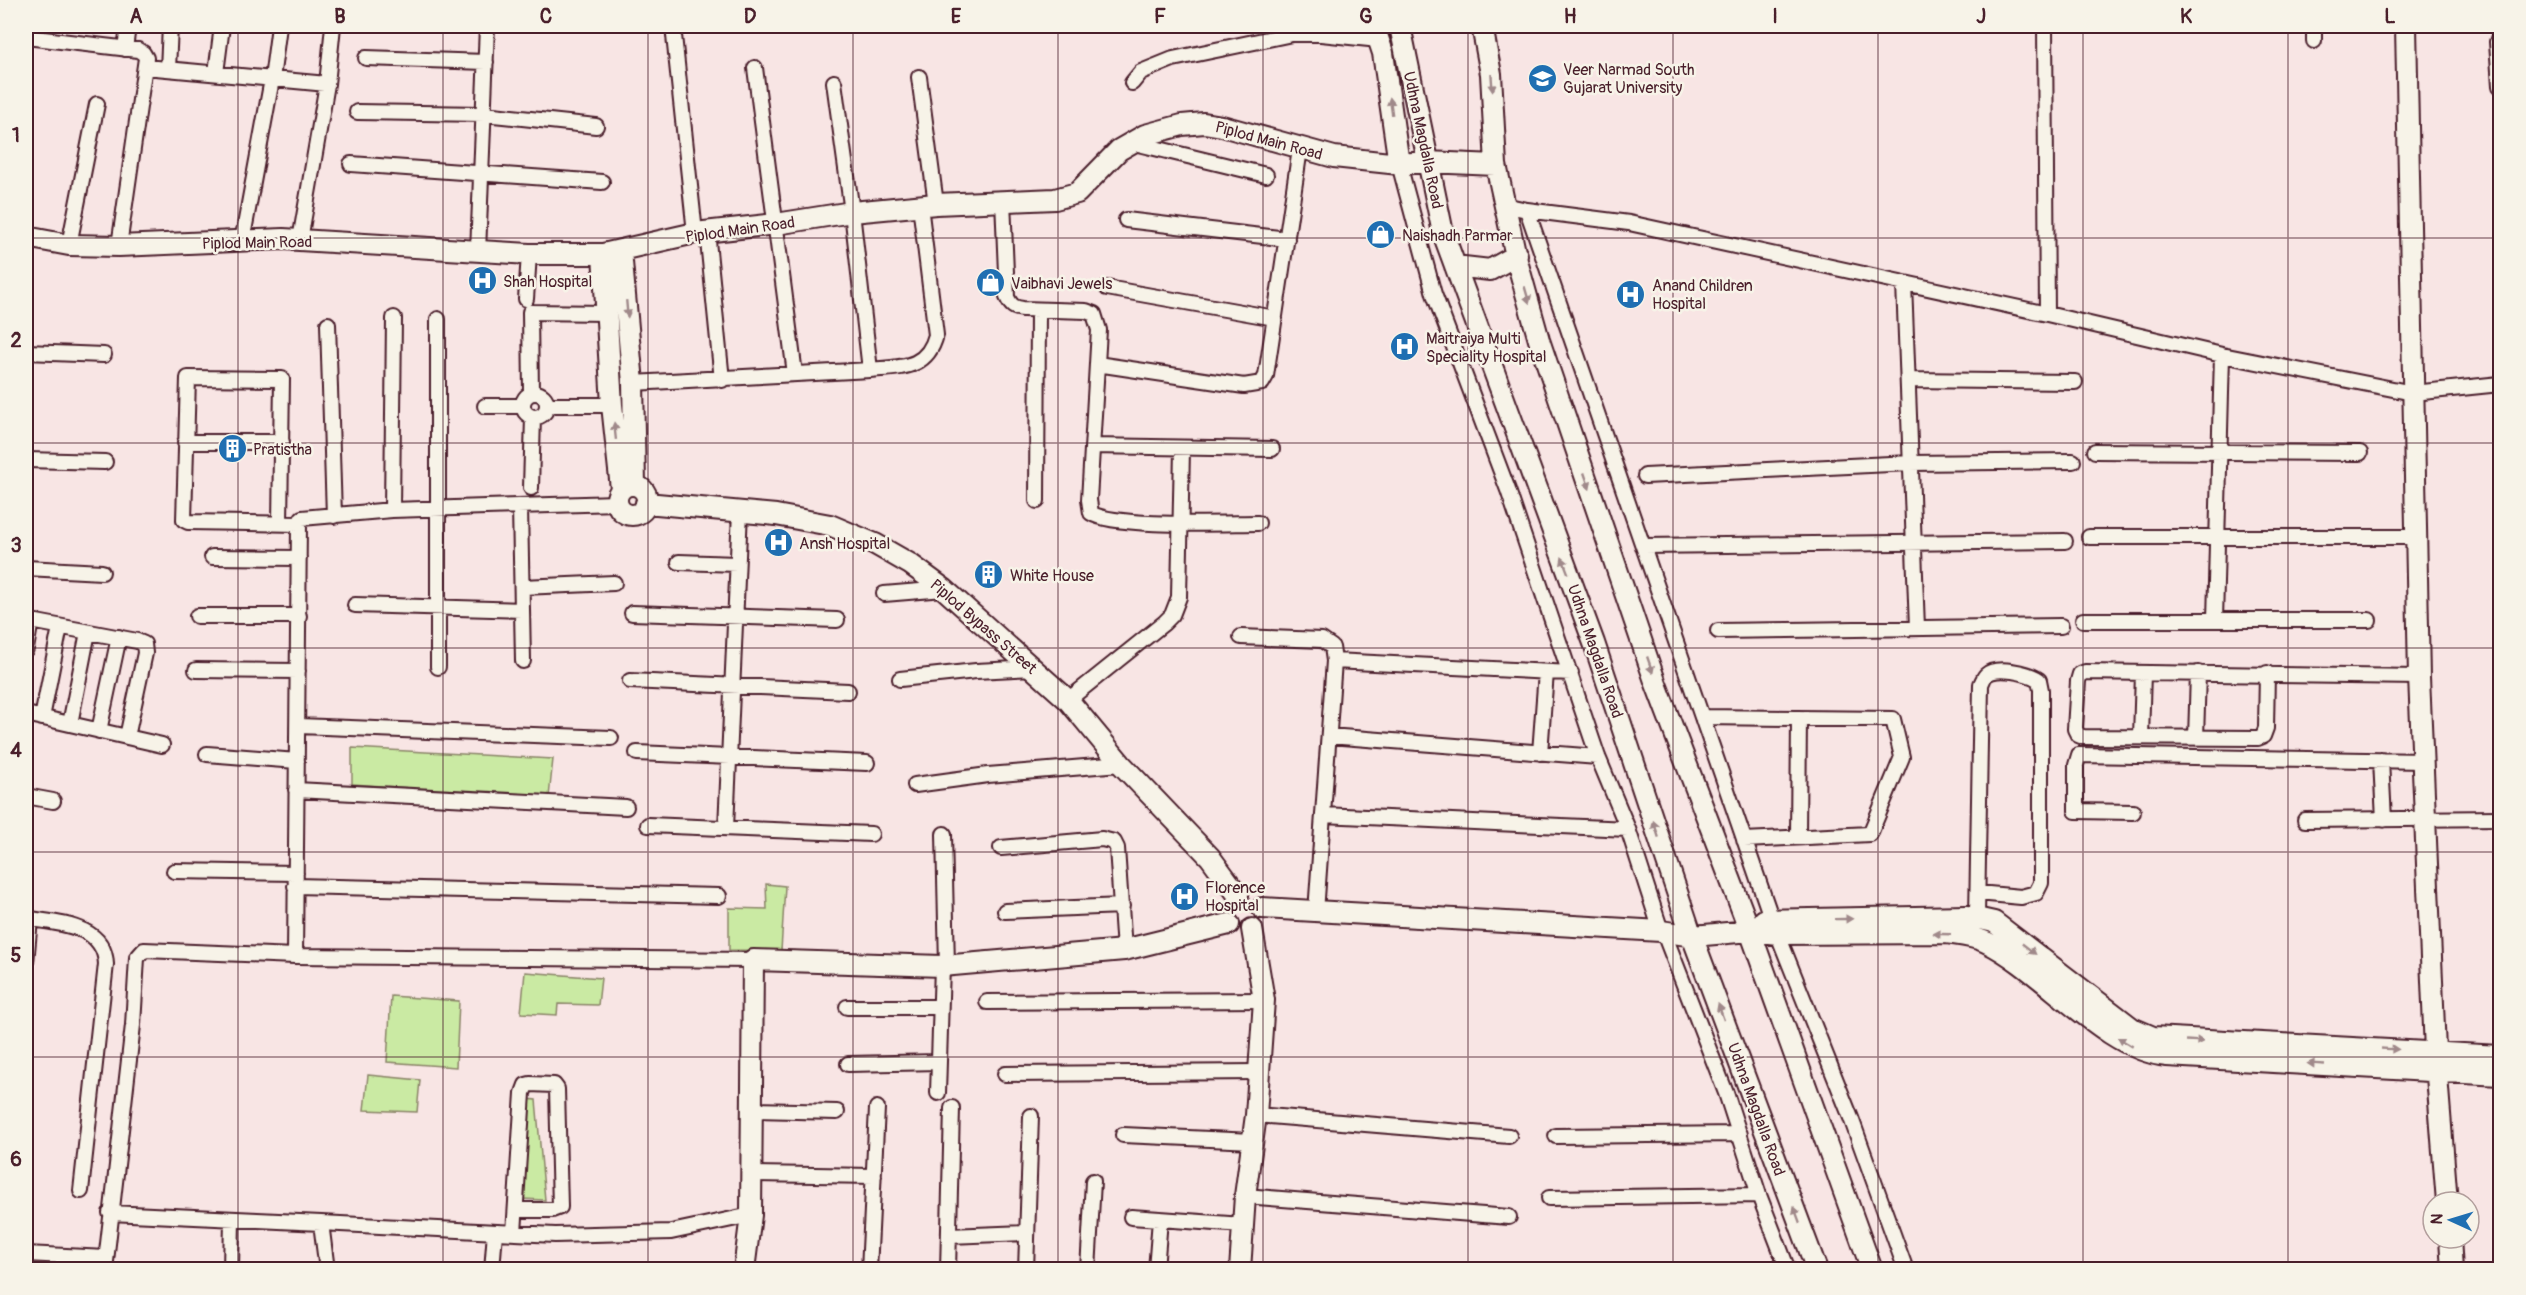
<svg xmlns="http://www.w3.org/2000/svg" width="2526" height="1295" font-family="Pangolin,sans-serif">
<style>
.green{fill:#caeaa3;stroke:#8a8467;stroke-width:1.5}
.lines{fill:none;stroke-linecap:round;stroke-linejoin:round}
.street-casing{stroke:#4a1f2b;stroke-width:18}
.secondary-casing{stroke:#4a1f2b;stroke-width:24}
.street{stroke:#f7f3e8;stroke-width:14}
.secondary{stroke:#f7f3e8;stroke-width:20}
.oneway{fill:#a0898a}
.grid{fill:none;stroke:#4a1f2b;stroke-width:1.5;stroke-opacity:0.55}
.labels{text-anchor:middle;stroke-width:5;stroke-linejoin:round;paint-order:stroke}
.poi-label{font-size:16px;fill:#4a1f2b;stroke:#f7f3e8;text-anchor:start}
.street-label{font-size:16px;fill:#4a1f2b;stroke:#f7f3e8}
.neatline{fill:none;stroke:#4a1f2b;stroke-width:2}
.grid-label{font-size:20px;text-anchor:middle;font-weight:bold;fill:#4a1f2b}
</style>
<rect width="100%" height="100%" fill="#f8e5e4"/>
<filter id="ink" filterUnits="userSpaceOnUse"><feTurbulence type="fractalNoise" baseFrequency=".0167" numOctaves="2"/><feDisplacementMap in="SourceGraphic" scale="12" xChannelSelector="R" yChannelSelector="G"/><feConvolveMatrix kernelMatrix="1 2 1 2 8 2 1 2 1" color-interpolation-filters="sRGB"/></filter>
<g filter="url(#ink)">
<path class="green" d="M352 748 553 759 549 797 352 784Z
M766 884 785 886 781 951 729 950V908L767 909Z
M525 972 601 978 598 1005 558 1004 557 1015 521 1013Z
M391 996 459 1001 456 1067 387 1062Z
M368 1075 420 1080 417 1112 364 1110Z
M518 1098 536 1100 545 1200 521 1199Z"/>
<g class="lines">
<defs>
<path id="street" d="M673 26 695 233
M2045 26 2047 314
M2500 34 2497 42 2500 86
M26 37 138 50 143 53 146 58 119 246
M2314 41V26
M125 49 128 26
M366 58 486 62
M145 67 327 84
M755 68 795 374
M168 69 170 26
M216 73 222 26
M919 77 936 204
M834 82 852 212 870 370
M1132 83 1141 72 1173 59 1292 34H1321L1379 40
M357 112 484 114 596 126
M1130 142 1266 175
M351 164 602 182
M1399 164 1434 294 1508 490 1598 757 1628 829 1661 931 1665 936 1726 1093 1759 1195 1788 1270
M1003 200 1007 297C1011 306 1014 308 1023 309L1086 311 1094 314 1099 330 1089 500 1091 513C1114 528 1226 523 1258 523
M1504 205 1527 210 1772 920 1851 1118 1906 1270
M1527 210 1629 223 2047 314 2222 355 2413 393 2500 384
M1126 220 1287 239
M707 231 722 380
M300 240 327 84 333 26
M242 242 272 79 279 26
M69 245 97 104
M478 252 487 26
M1904 283 1917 628
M1107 288 1275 318
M526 299 529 254
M328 324 334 516
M26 352 104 355
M1097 364 1244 386 1262 383 1266 376 1300 149
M1908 380 2075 382
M633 383 870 370C900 367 927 370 936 335L920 205
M523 405a12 12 0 1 1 24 0a12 12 0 1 1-24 0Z
M531 393 530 312 606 313
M547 405H612
M485 406H522
M185 442H282
M1092 446 1272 449
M2095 451 2360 453
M26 460 105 462
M1645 476 1911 463 2073 461
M531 488 533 417
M1037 501 1038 310
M520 507 523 661
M392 510 394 318
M280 523 282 379 188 378 184 520 188 522 299 524
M2089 537H2417
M1644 546 2065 541
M212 557 299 558
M679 562 737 564
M26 568 102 572
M522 587 614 583
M884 594 944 589
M355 605 522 610
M632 613 837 620
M197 616H299
M26 620 137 641 144 644 145 653 127 737
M2083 620H2369
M2215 620 2222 355
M1718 631 2061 626
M1241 637 1322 640 1332 647 1334 661 1316 912
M26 649 31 620
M1334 661 1571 673
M438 667V319
M196 670 298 671
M2267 673 2266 728 2263 736 2258 738 2083 737 2078 735 2075 729 2078 681 2080 674 2085 672 2419 677
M900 679 976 671 1034 668
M630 681 848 691
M1068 700 1164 623 1172 615 1179 597 1182 449
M26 714 162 745
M1702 717 1893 719 1902 757 1870 834 1744 840
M42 718 60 627
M70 724 88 632
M299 726 611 738
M99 731 119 637
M1329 736 1598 757
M2141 737 2143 673
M2196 738 2198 673
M637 753 867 763
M1540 753 1546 672
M207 754 297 761
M2381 760 2384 820
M915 785 988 775 1121 764
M296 790 626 807
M26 796 53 801
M2133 812 2076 811V765L2079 755 2424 761
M1323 815 1628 829
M2305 820 2500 818
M648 825 871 834
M726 828 740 511
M944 834 947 966
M1798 837 1799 718
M1001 848 1102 839 1114 842 1117 848 1124 950
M174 871 296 873
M295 886 719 896
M1005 911 1122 906
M1977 917 1981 684C1983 681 1983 678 1986 675 1996 665 2029 673 2039 680L2041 690V883L2036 893 2021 897 1978 893
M26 918C56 924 104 923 106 964L81 1191
M295 956 299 524 302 518 392 510 617 503
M26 963 30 919
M987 1002 1264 1000
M847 1007H940
M848 1064 939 1062
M1005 1074 1258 1072
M938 1093 942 966
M750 1110 837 1112
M1256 1115 1509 1136
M1123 1135 1253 1141
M1556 1136 1740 1134
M751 1174 874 1176
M1245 1196 1509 1217
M1549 1198 1759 1195
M110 1213 321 1223 327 1270
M1131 1217 1160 1219
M321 1223 555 1235 671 1232 751 1215
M514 1233 523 1093 526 1085 530 1084 554 1085 557 1089 560 1207 552 1210H516
M949 1236 1026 1233
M26 1254 106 1258
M105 1270 133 1025 137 958 144 950 295 956 753 960
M231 1270 232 1219
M492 1270 495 1232
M869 1270 877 1108
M948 1270 952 1108
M1026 1270 1031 1116
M1088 1270 1093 1181
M1156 1270 1160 1219 1243 1225"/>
<path id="secondary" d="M1374 26 1383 53 1399 164
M1400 26 1443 233 1594 643 1689 928 1817 1270
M1482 26 1491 74 1496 165 1517 261 1539 340 1656 684 1750 931 1872 1270
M2406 26 2419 677 2435 1051 2447 1202
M26 237 69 245 119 246 283 239 529 254H603L695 233 776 224 852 212 936 204 1055 199 1077 193 1119 150 1145 135 1182 125 1204 123 1222 126 1334 157 1399 164 1427 162 1496 165
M621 251 633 383 635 485
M603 254 612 405 621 489
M1455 266 1490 270 1517 255
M617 500a15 15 0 1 1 30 0a15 15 0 1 1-30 0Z
M646 503 776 515 830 525 875 544 910 564 944 589 1068 700 1121 764 1210 857 1238 895
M1262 908 1661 931 1693 936 1750 931 1778 934 1946 933C1959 935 1974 936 1986 942 2043 969 2104 1050 2167 1056L2500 1075
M1764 920 1967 916 1994 922 2132 1028 2153 1037 2500 1056
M2450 1238 2452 1270
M744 1270 751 1215 753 960 942 966 1124 950 1229 924
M1240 1270 1245 1196 1256 1115 1264 1000 1252 929"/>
</defs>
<use href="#street" class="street-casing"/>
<use href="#secondary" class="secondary-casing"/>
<use href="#street" class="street"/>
<use href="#secondary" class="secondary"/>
</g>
<defs><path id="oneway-solid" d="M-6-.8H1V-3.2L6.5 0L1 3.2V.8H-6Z" transform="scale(1.5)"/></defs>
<g class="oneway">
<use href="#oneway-solid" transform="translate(1492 83) rotate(86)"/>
<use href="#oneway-solid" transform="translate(1391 106) rotate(-98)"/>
<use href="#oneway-solid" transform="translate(1527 295) rotate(74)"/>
<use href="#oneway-solid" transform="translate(627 309) rotate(85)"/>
<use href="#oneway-solid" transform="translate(615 431) rotate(-96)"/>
<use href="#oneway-solid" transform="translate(1587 481) rotate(71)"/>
<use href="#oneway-solid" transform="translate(1565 565) rotate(-111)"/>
<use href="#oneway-solid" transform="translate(1650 665) rotate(71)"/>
<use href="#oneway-solid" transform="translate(1656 829) rotate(-108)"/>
<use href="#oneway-solid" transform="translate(1844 919) rotate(-1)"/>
<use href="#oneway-solid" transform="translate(1942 934) rotate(-178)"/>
<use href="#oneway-solid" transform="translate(2029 949) rotate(38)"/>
<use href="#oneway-solid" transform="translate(1721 1012) rotate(-110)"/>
<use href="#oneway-solid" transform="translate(2195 1041) rotate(3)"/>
<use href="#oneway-solid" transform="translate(2125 1042) rotate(-149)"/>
<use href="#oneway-solid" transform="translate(2390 1049) rotate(3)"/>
<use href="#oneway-solid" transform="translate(2316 1064) rotate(-177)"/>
<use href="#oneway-solid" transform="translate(1797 1215) rotate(-110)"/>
</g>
</g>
<path class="grid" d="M238 26V1270M443 26V1270M648 26V1270M853 26V1270M1058 26V1270M1263 26V1270M1468 26V1270M1673 26V1270M1878 26V1270M2083 26V1270M2288 26V1270M26 238H2500M26 443H2500M26 648H2500M26 852H2500M26 1057H2500"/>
<defs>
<symbol id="university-disc" viewBox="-11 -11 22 22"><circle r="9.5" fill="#1f6fb2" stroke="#f7f3e8"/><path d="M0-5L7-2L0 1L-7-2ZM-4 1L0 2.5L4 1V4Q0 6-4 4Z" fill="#fff"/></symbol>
<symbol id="shop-disc" viewBox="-11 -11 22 22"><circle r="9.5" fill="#1f6fb2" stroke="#f7f3e8"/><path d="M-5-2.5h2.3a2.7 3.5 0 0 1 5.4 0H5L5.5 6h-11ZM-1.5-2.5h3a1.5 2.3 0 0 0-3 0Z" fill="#fff"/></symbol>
<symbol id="hospital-disc" viewBox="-11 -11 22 22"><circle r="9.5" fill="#1f6fb2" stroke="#f7f3e8"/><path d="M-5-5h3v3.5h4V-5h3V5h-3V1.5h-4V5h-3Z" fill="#fff"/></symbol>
<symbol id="building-disc" viewBox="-11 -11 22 22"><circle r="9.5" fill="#1f6fb2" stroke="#f7f3e8"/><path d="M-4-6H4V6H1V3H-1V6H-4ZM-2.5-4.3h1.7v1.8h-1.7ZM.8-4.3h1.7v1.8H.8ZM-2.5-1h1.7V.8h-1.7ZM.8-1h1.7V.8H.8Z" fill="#fff"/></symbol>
</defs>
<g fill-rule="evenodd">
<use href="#university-disc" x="1526" y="62" width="33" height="33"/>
<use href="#shop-disc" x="1364" y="218" width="33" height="33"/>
<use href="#hospital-disc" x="466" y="264" width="33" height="33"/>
<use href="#shop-disc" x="974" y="266" width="33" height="33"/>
<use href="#hospital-disc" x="1614" y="278" width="33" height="33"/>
<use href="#hospital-disc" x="1388" y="330" width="33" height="33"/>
<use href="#building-disc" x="216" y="432" width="33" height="33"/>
<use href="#hospital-disc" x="762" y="526" width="33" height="33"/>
<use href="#building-disc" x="972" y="558" width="33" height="33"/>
<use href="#hospital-disc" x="1168" y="880" width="33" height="33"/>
</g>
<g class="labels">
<g class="poi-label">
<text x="1563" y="75">Veer Narmad South<tspan x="1563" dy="18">Gujarat University</tspan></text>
<text x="1402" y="241">Naishadh Parmar</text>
<text x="503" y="287">Shah Hospital</text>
<text x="1011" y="289">Vaibhavi Jewels</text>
<text x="1652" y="291">Anand Children<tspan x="1652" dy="18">Hospital</tspan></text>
<text x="1426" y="344">Maitraiya Multi<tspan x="1426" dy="18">Speciality Hospital</tspan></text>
<text x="253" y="455">Pratistha</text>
<text x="799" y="549">Ansh Hospital</text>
<text x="1010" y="581">White House</text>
<text x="1205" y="893">Florence<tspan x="1205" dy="18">Hospital</tspan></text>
</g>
<g class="street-label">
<text transform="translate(1269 140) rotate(15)" y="6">Piplod Main Road</text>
<text transform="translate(1424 140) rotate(78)" y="6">Udhna Magdalla Road</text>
<text transform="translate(740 229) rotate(-8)" y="6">Piplod Main Road</text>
<text transform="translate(257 242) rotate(-1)" y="6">Piplod Main Road</text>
<text transform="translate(984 626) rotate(41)" y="6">Piplod Bypass Street</text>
<text transform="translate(1596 651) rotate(71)" y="6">Udhna Magdalla Road</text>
<text transform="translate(1757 1109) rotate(70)" y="6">Udhna Magdalla Road</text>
</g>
</g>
<rect width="2526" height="1295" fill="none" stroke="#f7f3e8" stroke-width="66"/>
<g transform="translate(2451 1220) rotate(274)"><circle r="28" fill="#f7f3e8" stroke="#b29e9c" stroke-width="1.5"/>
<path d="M0-4.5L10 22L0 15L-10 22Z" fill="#1f6fb2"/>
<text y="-9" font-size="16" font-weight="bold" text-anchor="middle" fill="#4a1f2b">N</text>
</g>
<rect x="33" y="33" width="2460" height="1229" class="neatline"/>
<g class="grid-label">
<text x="136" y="23">A</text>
<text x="340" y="23">B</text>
<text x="546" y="23">C</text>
<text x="750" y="23">D</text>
<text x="956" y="23">E</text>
<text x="1160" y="23">F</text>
<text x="1366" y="23">G</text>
<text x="1570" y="23">H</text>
<text x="1775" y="23">I</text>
<text x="1981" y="23">J</text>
<text x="2186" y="23">K</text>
<text x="2390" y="23">L</text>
<text x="16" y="142">1</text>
<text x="16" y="347">2</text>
<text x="16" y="552">3</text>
<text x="16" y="757">4</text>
<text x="16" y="962">5</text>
<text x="16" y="1166">6</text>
</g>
</svg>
